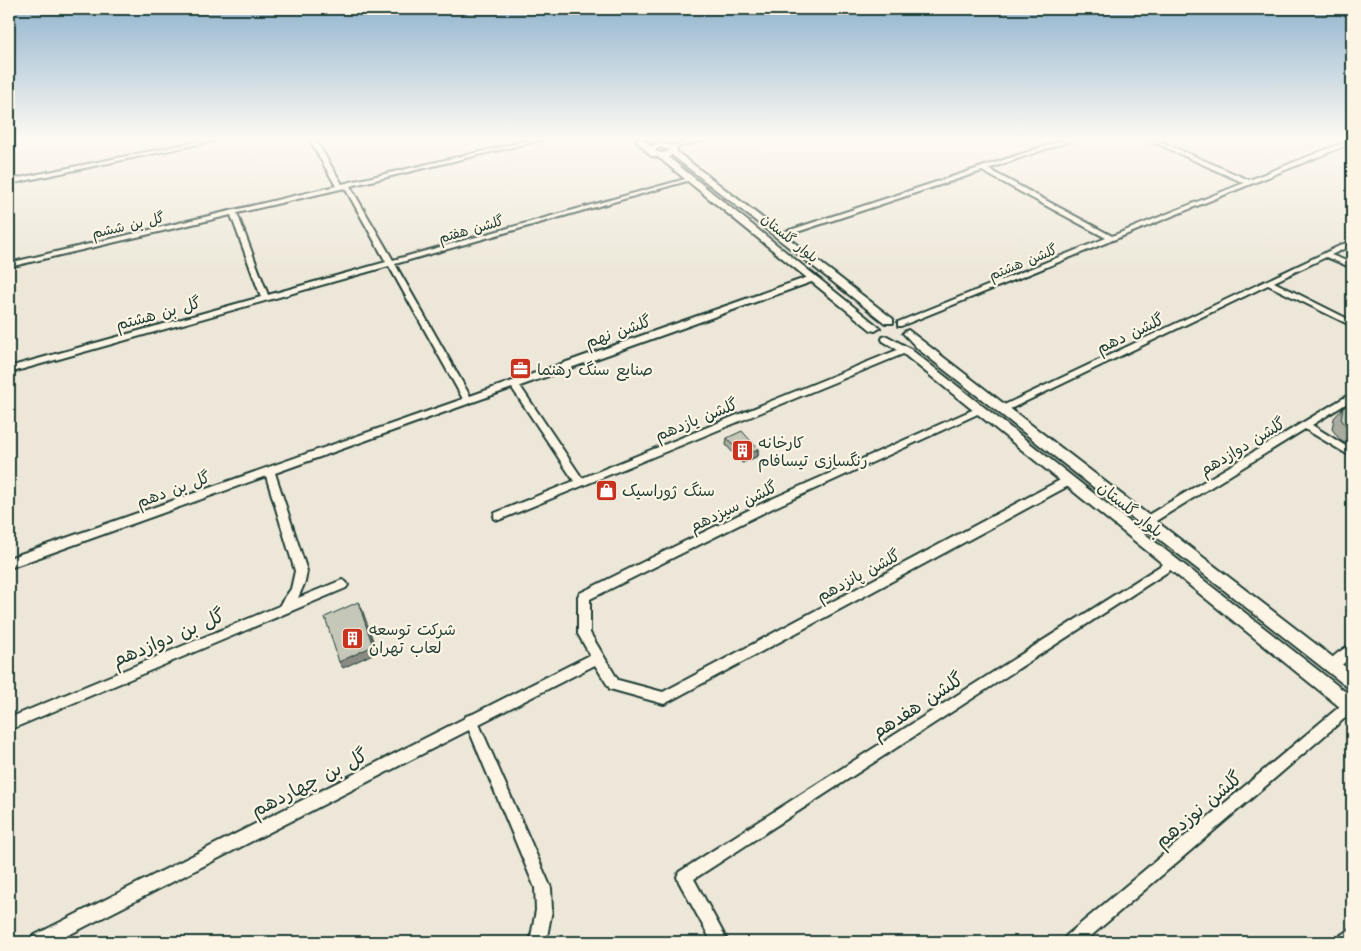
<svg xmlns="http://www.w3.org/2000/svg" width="1361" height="951" font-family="Kalam,'Playpen Sans Arabic',sans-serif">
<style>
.built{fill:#ece7d8}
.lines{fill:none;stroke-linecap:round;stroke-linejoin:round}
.minor-casing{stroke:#1f3d34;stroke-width:4}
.tertiary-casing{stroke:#1f3d34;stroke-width:4}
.minor{fill:#fcf5e5;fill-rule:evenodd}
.tertiary{fill:#fcf5e5;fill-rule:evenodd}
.wall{fill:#a9ab9f;stroke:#1f3d34}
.shaded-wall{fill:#8a8b82;stroke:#1f3d34}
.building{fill:#c5c7b9;stroke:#1f3d34}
.labels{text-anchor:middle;stroke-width:4.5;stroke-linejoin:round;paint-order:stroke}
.far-street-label{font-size:14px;fill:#1f3d34;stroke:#fcf5e5}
.street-label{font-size:16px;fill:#1f3d34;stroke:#fcf5e5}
.poi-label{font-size:16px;fill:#1f3d34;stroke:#fcf5e5;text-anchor:start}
.near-street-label{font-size:19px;fill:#1f3d34;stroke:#fcf5e5}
</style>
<rect width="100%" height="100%" fill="#fcf5e5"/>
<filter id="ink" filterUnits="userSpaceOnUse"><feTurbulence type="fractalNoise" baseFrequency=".02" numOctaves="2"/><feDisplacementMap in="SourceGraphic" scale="10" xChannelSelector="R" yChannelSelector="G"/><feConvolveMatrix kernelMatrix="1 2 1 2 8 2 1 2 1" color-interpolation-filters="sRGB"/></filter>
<g filter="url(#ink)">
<path class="built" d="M9 139H1352V942H9Z"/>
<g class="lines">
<defs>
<path id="minor" d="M211 139H222L9 184V180Z
M309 139H315L342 184 535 139H545L350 186 393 260 689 178 694 179 395 264 470 396 811 276H817V280L520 386 582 478 902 348H908L909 350 908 352 499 520 495 519 494 516 495 513 574 481 512 388 275 473 307 571 305 582 298 598 342 580 346 582 348 585 346 588 9 730V718L279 606 291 589 295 571 266 476 9 568V558L463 399 389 266 9 373V367L261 297 231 215 9 267V263L336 186ZM345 188 386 262 268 295 237 213Z
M696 139H705L671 149 668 147Z
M1067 139H1075L988 169 1112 236 1244 183 1147 139H1155L1249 180 1350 140 1352 139V143L901 326H898V322L1106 238 982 171 782 237 775 235Z
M1352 240V245L1331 255 1352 263V268L1326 257 1274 282 1352 321V326L1268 285 1006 411H1000L998 409 1000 407Z
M1352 393V400L1312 425 1352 450V457L1305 429 1151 524H1143L1142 521 1143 518Z
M979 407 984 410 982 412 773 508 590 599V633L618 680 663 692 1064 478H1072L1073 481 1072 484 668 702 664 704 610 689 595 665 479 724 551 888 552 910 546 942H530L536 910 535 888 469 730 55 942H31L33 936 465 718 466 716 473 714 590 655 578 634V596L580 593 765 502Z
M1171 559 1175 561 1177 564 1175 567 694 879 728 942H712L679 882 677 877 679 872Z
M1352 645V657L1332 672 1328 670 1326 666C1330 658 1344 647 1352 645Z
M1350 700 1352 701V712L1084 942H1064L1066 936 1345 702Z"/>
<path id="tertiary" d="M635 139H643L651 146 658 143 676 146 677 152 893 319V323H885L672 155 668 157 880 328 875 331 871 330 658 157 651 156ZM659 147 670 150 664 153 657 152 655 150Z
M908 330 1352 672V688L1346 686 918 349 903 333Z
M887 336 909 348 1352 697V715L1346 712 901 352 883 341 882 339 883 337Z
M1352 928V942H1338L1341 935Z"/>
</defs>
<use href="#minor" class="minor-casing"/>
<use href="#tertiary" class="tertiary-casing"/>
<use href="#minor" class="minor"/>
<use href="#tertiary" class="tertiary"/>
</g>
<path class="wall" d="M1352 402V448L1340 440 1332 429 1334 418 1343 408Z
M727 438 758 449V456L742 463 726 445Z"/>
<path class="shaded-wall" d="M758 449V456L742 463 743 456Z
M358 602 362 609 377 652 343 668 339 662Z"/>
<path class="building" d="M1352 402V432L1349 430 1341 419 1343 408Z
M742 431 758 449 743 456 727 438Z
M358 602 373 646 339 662 325 617Z"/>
</g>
<linearGradient id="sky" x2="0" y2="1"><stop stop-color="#91b4ce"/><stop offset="0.51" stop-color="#fefaf3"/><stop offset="1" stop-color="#fefaf3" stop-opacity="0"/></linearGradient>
<rect width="1361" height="272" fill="url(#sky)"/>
<defs>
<symbol id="office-square" viewBox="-11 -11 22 22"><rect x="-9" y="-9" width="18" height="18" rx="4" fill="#c8321e" stroke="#fcf5e5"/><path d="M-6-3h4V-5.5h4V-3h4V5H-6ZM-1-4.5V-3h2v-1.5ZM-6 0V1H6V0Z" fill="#fff"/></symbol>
<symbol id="building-square" viewBox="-11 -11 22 22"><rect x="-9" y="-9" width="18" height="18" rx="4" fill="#c8321e" stroke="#fcf5e5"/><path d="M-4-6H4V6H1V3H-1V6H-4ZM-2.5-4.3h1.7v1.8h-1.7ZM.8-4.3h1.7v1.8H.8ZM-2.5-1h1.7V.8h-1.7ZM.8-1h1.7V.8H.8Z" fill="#fff"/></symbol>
<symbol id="shop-square" viewBox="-11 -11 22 22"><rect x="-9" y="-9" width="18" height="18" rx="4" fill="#c8321e" stroke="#fcf5e5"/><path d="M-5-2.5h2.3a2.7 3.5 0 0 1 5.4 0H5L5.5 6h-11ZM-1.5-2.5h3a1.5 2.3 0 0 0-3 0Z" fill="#fff"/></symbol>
</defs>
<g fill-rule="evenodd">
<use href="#office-square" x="508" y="356" width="25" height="25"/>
<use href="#building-square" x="730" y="438" width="25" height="25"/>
<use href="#shop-square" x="594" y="478" width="25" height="25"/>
<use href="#building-square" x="340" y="626" width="25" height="25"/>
</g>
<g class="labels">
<g class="far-street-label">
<text transform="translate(128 225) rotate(-13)" y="5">گل بن ششم</text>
<text transform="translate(471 229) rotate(-16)" y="5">گلشن هفتم</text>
<text transform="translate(790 238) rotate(39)" y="5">بلوار گلستان</text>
<text transform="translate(1023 262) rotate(-22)" y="5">گلشن هشتم</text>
</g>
<g class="street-label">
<text transform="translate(158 313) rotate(-15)" y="6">گل بن هشتم</text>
<text transform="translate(618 331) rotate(-19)" y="6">گلشن نهم</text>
<text transform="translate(1130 333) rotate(-25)" y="6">گلشن دهم</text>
<text transform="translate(696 419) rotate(-22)" y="6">گلشن یازدهم</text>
<text transform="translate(1242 446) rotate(-31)" y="6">گلشن دوازدهم</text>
<text transform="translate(173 489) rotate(-20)" y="6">گل بن دهم</text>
<text transform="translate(733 506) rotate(-26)" y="6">گلشن سیزدهم</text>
<text transform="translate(1131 509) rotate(39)" y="6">بلوار گلستان</text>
<text transform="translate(858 575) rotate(-28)" y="6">گلشن پانزدهم</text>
</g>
<g class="poi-label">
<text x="537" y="375">صنایع سنگ رهنما</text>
<text x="758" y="448">کارخانه<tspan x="758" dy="18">رنگسازی تیسافام</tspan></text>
<text x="622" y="496">سنگ ژوراسیک</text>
<text x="369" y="635">شرکت توسعه<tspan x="369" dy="18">لعاب تهران</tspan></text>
</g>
<g class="near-street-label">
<text transform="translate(168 637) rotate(-23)" y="7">گل بن دوازدهم</text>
<text transform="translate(917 705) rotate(-33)" y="7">گلشن هفدهم</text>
<text transform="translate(309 782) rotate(-27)" y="7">گل بن چهاردهم</text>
<text transform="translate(1198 809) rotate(-40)" y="7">گلشن نوزدهم</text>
</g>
</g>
<rect width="1361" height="951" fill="none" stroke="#fcf5e5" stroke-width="30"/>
<rect x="15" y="15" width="1331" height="921" fill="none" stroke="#1f3d34" stroke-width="2" filter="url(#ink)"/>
</svg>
